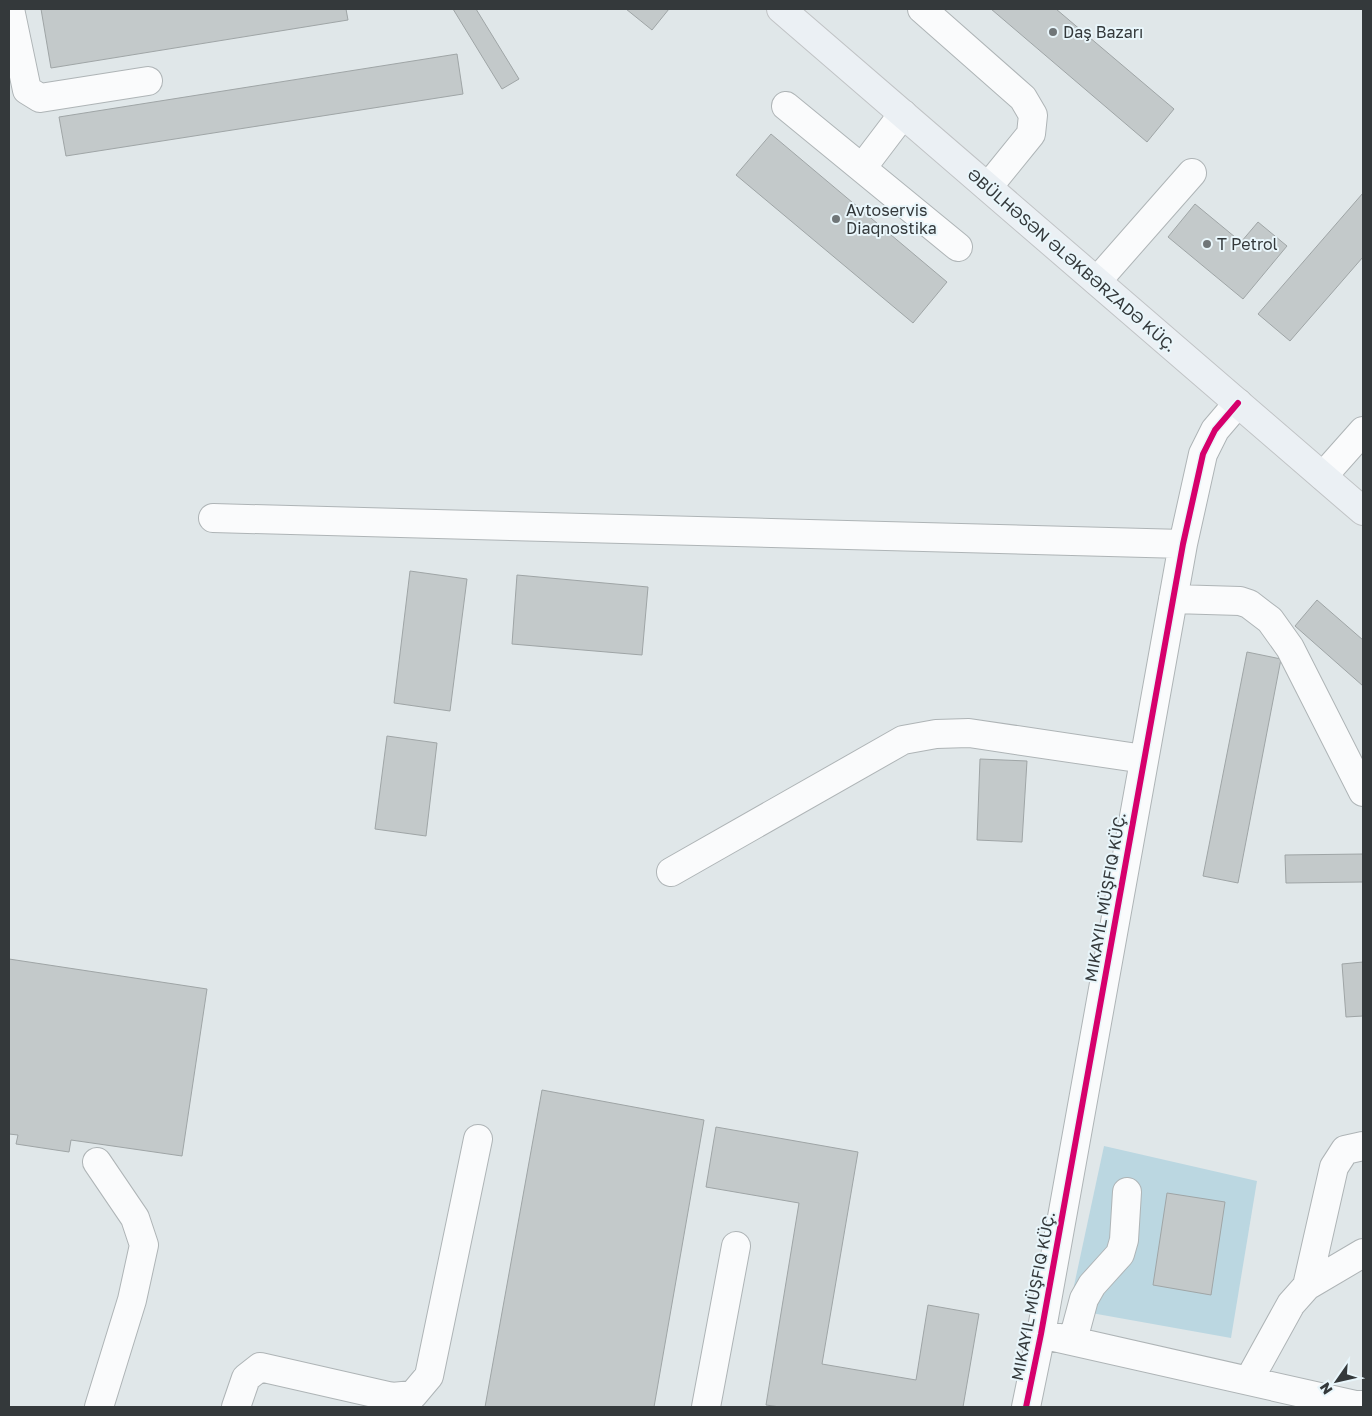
<svg xmlns="http://www.w3.org/2000/svg" width="1372" height="1416" font-family="'Golos Text',sans-serif">
<style>
.green{fill:#bbd7e1}
.building{fill:#c3c9ca;stroke:#9fa5a6}
.lines{fill:none;stroke-linecap:round;stroke-linejoin:round}
.minor-casing{stroke:#aeb4b6;stroke-width:30}
.major-casing{stroke:#c0c3c5;stroke-width:30}
.minor{stroke:#fafbfc;stroke-width:28}
.major{stroke:#ebf0f4;stroke-width:28}
.cycleway-casing{stroke:#e9f6fb;stroke-width:9}
.cycleway{stroke:#d6006c;stroke-width:6}
.poi-dot{fill:#707678;stroke:#e9f6fb;stroke-width:2}
.labels{text-anchor:middle;stroke-width:4;stroke-linejoin:round;paint-order:stroke}
.poi-label{font-size:16px;fill:#34393b;stroke:#e9f6fb;text-anchor:start}
.street-label{font-size:16px;fill:#34393b;stroke:#e9f6fb}
</style>
<rect width="100%" height="100%" fill="#e0e7e9"/>
<path class="green" d="M1104 1146 1257 1181 1231 1338 1069 1309Z"/>
<path class="building" d="M41 9H346L348 20 51 68Z
M453 9H476L519 79 502 89Z
M626 9H669L652 30Z
M991 9H1056L1174 109 1147 142Z
M457 54 463 94 66 156 59 117Z
M771 134 947 282 913 323 736 175Z
M1363 193V257L1290 341 1258 314Z
M1195 204 1241 242 1258 222 1287 246 1243 299 1168 237Z
M410 571 467 579 450 711 394 703Z
M517 575 648 587 642 655 512 644Z
M1317 600 1363 640V686L1295 626Z
M1247 652 1281 659 1238 883 1203 876Z
M387 736 437 743 426 836 375 829Z
M980 759 1027 761 1022 842 977 840Z
M1363 854V882L1286 883 1285 855Z
M9 959 207 989 182 1156 71 1140 69 1152 16 1144 18 1135 9 1134Z
M1363 962V1016L1346 1017 1342 964Z
M542 1090 704 1120 654 1407H485Z
M716 1127 858 1152 822 1364 916 1380 928 1305 979 1314 963 1407H780L766 1405 799 1203 706 1187Z
M1167 1193 1225 1202 1211 1295 1153 1285Z"/>
<g class="lines">
<defs>
<path id="minor" d="M10 9 27 90 40 98 148 81
M922 9 1023 98 1033 115 1031 134 988 187
M786 106 958 247
M862 168 903 114
M1097 281 1192 173
M1323 476 1363 431
M213 518 1183 544
M1173 599 1240 601 1249 604 1270 620 1290 648 1363 792
M671 872 903 740 936 734 969 733 1144 759
M97 1162 135 1218 144 1245 132 1300 99 1407
M1307 1286 1334 1167 1345 1150 1363 1146
M1041 1334 1355 1405H1363
M1073 1340 1084 1299 1092 1285 1120 1254 1124 1240 1127 1192
M1249 1380 1291 1304 1307 1286 1363 1253
M236 1407 246 1378 260 1367 392 1397 413 1395 429 1376 478 1139
M706 1407 736 1246
M1026 1407 1041 1334 1183 544 1203 454 1215 430 1238 403"/>
<path id="major" d="M781 9 1363 511"/>
</defs>
<use href="#minor" class="minor-casing"/>
<use href="#major" class="major-casing"/>
<use href="#minor" class="minor"/>
<use href="#major" class="major"/>
<defs>
<path id="cycleway" d="M1026 1407 1041 1334 1183 544 1203 454 1215 430 1238 403"/>
</defs>
<use href="#cycleway" class="cycleway-casing"/>
<use href="#cycleway" class="cycleway"/>
</g>
<g class="poi-dot">
<circle cx="1053" cy="32" r="5"/>
<circle cx="836" cy="219" r="5"/>
<circle cx="1207" cy="244" r="5"/>
</g>
<g class="labels">
<g class="poi-label">
<text x="1063" y="38">Daş Bazarı</text>
<text x="846" y="216">Avtoservis<tspan x="846" dy="18">Diaqnostika</tspan></text>
<text x="1217" y="250">T Petrol</text>
</g>
<g class="street-label">
<text transform="translate(1072 260) rotate(41)" y="6">ƏBÜLHƏSƏN ƏLƏKBƏRZADƏ KÜÇ.</text>
<text transform="translate(1105 897) rotate(-80)" y="6">MIKAYIL MÜŞFIQ KÜÇ.</text>
<text transform="translate(1033 1296) rotate(-79)" y="6">MIKAYIL MÜŞFIQ KÜÇ.</text>
</g>
</g>
<rect width="1372" height="1416" fill="none" stroke="#34393b" stroke-width="20"/>
<g transform="translate(1337 1381) rotate(236)" stroke="#e9f6fb" stroke-width="4" paint-order="stroke">
<path d="M0-4L9 19L0 12L-9 19Z" fill="#34393b"/>
<text y="-8" font-size="14" font-weight="bold" text-anchor="middle" fill="#34393b">N</text>
</g>
</svg>
